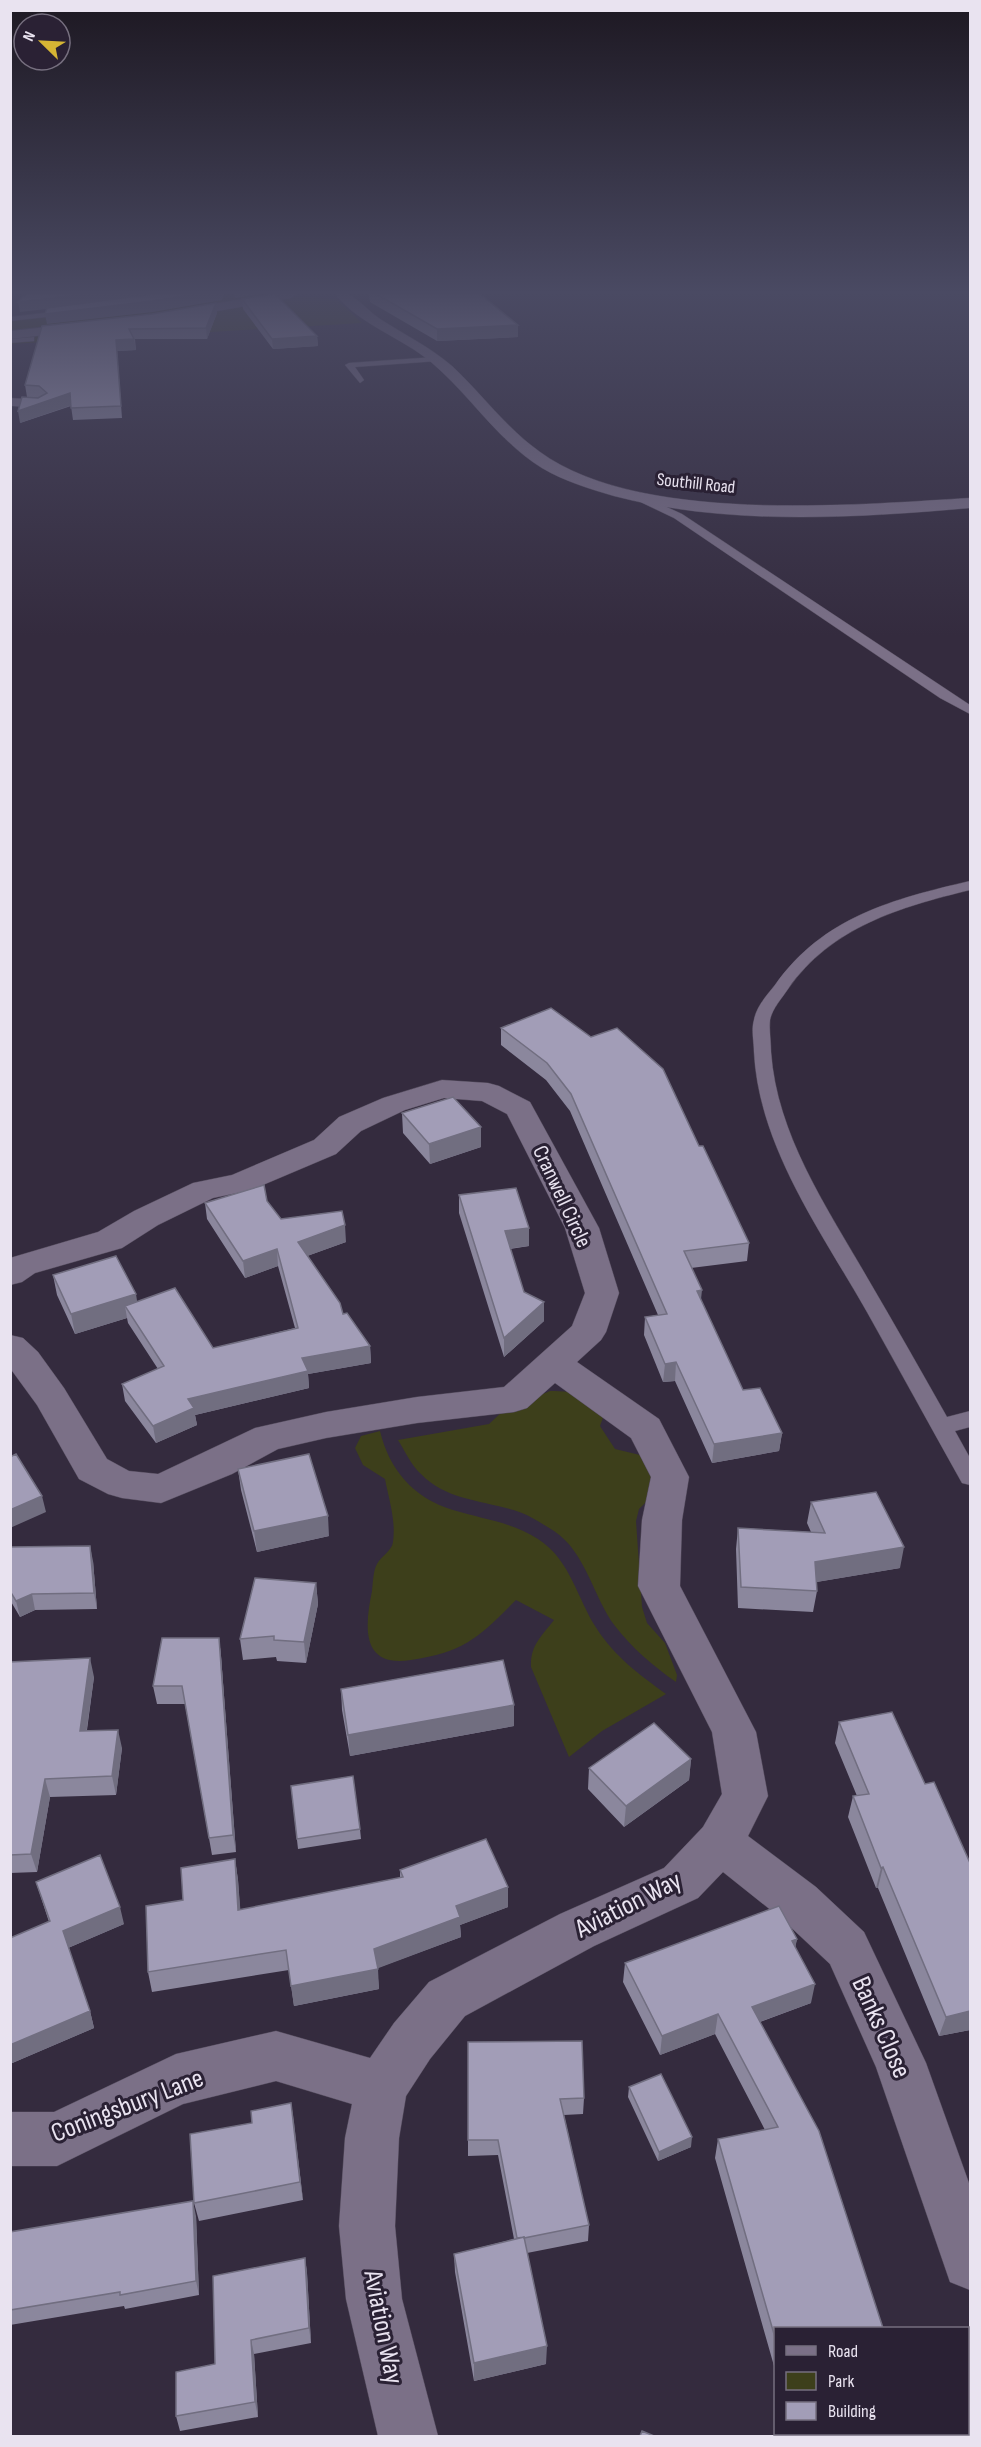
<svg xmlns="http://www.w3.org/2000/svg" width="981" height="2447" font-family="'Sofia Sans Condensed',sans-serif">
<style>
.green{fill:#3d3f1b}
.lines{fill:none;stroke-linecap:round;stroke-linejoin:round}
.lane-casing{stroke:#51495a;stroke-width:1}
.street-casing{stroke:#51495a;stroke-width:1}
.secondary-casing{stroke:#51495a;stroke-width:1}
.lane{fill:#7b7087;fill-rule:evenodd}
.street{fill:#7b7087;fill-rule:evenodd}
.secondary{fill:#7b7087;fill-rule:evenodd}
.wall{fill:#8b879d}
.shaded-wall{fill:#716e80}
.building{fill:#a29db7;stroke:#716e80;stroke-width:1.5}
.labels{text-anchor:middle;stroke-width:6;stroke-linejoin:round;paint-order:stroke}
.far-street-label{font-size:18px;fill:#e9e3f0;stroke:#2a2134}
.street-label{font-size:22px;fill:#e9e3f0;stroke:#2a2134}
.near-street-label{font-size:27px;fill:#e9e3f0;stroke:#2a2134}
</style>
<rect width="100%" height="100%" fill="#342b3e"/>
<path class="green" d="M220 294H259L336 299 362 323 11 344V320Z
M550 1391C577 1391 585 1394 605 1412L600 1426 615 1449 640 1455 653 1478 649 1499 639 1509 636 1521 642 1607 647 1623 665 1643 677 1675 676 1682C653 1666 632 1648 615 1626 593 1597 586 1552 554 1531 544 1525 532 1517 522 1513 487 1500 448 1502 421 1474 411 1465 405 1451 398 1440L489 1424 503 1411Z
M380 1431C389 1469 413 1498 453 1510 482 1519 512 1522 538 1539 571 1560 577 1599 597 1629 615 1657 640 1675 666 1694L602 1731 569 1757 531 1667C530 1645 542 1636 554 1620L516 1600C479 1637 465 1652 411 1660 360 1668 365 1625 372 1591 373 1583 373 1571 377 1564 381 1556 392 1551 393 1542 396 1520 389 1500 385 1479L363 1465 355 1448 361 1436Z"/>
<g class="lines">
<defs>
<path id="lane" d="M70 310H73V314L10 321V317Z
M34 337V341L10 343V339Z
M435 357H438V361L355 367 364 380 360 383 345 365 349 363Z
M634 492 682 514 970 705V714L940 698 674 518 630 497 629 495Z
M970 881V890C900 907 831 927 788 989 782 998 772 1009 770 1020 769 1030 771 1042 771 1052 777 1136 828 1209 868 1279 895 1325 921 1371 947 1417L970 1411V1427L955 1431 970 1458V1485L962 1483C930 1426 899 1369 867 1312 821 1231 759 1147 754 1052 754 1042 751 1030 754 1020 756 1007 767 995 775 985 823 917 893 899 970 881Z"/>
<path id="street" d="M335 294C338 294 345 293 348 294 357 298 371 313 380 319 405 335 430 347 452 366 482 394 506 428 540 452 639 524 851 505 970 498V508C854 518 728 526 614 496 590 489 564 481 542 468 498 441 470 395 431 362 401 337 360 325 335 294Z
M10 398 40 400 47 404 40 408 13 406H10Z
M442 1080 488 1083 499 1086 530 1102 599 1228 619 1293 606 1332 601 1340 577 1362 659 1419 689 1477 682 1520 680 1586 756 1732 768 1796 748 1836 816 1887 864 1932 926 2063 970 2186V2290L950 2282 876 2067 830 1964 782 1919 723 1872 698 1898 594 1946 465 2016 430 2059 406 2096 399 2138 395 2226 402 2299 438 2436H378L346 2299 339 2226 345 2138 352 2104 276 2081 183 2104 57 2166H10V2112H54L176 2054 276 2031 370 2058 394 2023 429 1982 560 1914 664 1868 703 1827 722 1794 712 1732 638 1586 642 1520 651 1477 631 1438 555 1383 527 1408 514 1412 417 1423 326 1438 278 1449 232 1474 161 1503 122 1498 108 1494 79 1479 37 1405 10 1368V1335L23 1338 38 1352 64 1388 107 1459 129 1471 158 1474 255 1428 326 1412 417 1397 504 1387 572 1326 585 1293 565 1228 507 1114 482 1101 444 1098 405 1110 361 1131 336 1154 251 1190 213 1198 158 1225 122 1248 35 1273 22 1282 10 1285V1258L98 1232 134 1211 193 1183 232 1175 314 1140 339 1117 383 1098Z"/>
<path id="secondary" d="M272 294H297L291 298 172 319 166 315 172 311Z
M85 323 92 327 90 330 10 339V331Z"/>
</defs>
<use href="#lane" class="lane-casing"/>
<use href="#street" class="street-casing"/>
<use href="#secondary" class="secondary-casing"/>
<use href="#lane" class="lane"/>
<use href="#street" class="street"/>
<use href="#secondary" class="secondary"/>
</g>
<path class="wall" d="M369 294H480L518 337 437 341 370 302Z
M242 299 317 336 318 346 273 349 243 309Z
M216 303 217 313 207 339H135L136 350 117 351 122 418 73 420 71 406 20 423 39 398 27 397 25 385 152 314Z
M501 1028 699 1146 749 1243 747 1261 691 1268 701 1300 743 1390 782 1433 779 1451 712 1463 675 1381 663 1382 644 1335 645 1317 658 1315 570 1111 546 1080 501 1045Z
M402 1113 481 1147 430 1164 403 1133Z
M459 1195 529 1246 510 1249 524 1292 544 1302V1321L504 1357 459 1213Z
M267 1201 281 1219 346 1242 307 1256 343 1314 370 1346 371 1363 308 1374 309 1388 195 1415 197 1425 156 1443 125 1401 122 1384 158 1369 128 1323 127 1318 75 1334 57 1295 53 1275 137 1302 213 1348 295 1328 278 1266 245 1278 207 1219 205 1203Z
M238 1469 329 1536 257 1552 241 1490Z
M811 1502 900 1568 816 1582 817 1591 813 1612 738 1608 736 1549 738 1528 811 1532 807 1523Z
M10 1547 93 1561 97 1609 35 1610 20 1617 10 1600Z
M316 1583 318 1604 306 1663 277 1661 276 1657 243 1660 240 1639Z
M219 1638 221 1656 236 1852 212 1855 185 1704H157L153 1686Z
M10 1662 94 1677 87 1730 122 1748 116 1795 50 1797 37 1872 10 1873Z
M341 1689 514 1726 350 1756 342 1710Z
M839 1722 970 2030 939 2036 878 1888H876L848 1817 853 1796H857L835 1743Z
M691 1759 689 1780 624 1827 588 1789 589 1768Z
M291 1786 360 1829 361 1839 298 1849Z
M235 1859 238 1880 240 1910 400 1878V1870L508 1887V1907L460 1925 461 1937 377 1968 379 1989 294 2006 289 1970 152 1992 148 1972 183 1900Z
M36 1882 124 1924 68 1948 90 2011 94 2028 10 2064V1938L49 1922Z
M797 1939 795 1947 811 2003 760 2022 819 2131 776 2328V2373L715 2158 718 2139 765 2130 715 2034 660 2055 623 1982 625 1963Z
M468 2042 584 2098 583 2114 564 2115 589 2225 588 2241 527 2253 546 2364 474 2381 455 2272 454 2254 514 2239 498 2155 468 2156Z
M629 2087 691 2147 658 2161 628 2097Z
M291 2103 303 2200 199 2221 194 2203 252 2123Z
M196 2216 199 2295 125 2309 124 2306 10 2325V2232Z
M305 2258 307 2273 311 2343 254 2354 258 2417 180 2431 176 2416 215 2364Z
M792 2433H827L814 2436H793Z"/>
<path class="shaded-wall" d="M88 294H178L20 312 18 302Z
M198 294H224L222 300 153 312 47 324 45 314Z
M234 294H261L235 298Z
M216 303 217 313 207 339 206 328Z
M518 325V337L437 341V329Z
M317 336 318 346 273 349 272 339Z
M134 339 136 350 117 351 122 418 116 340Z
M70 393 72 405 20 423 18 411Z
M481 1127V1147L430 1164 429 1144Z
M345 1225 346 1242 299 1259 298 1242Z
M529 1228V1246L505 1249V1231Z
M277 1249 278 1266 245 1278 243 1261Z
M702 1290 700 1309 697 1291Z
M136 1294 139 1314 125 1306 127 1318 75 1334 71 1314Z
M544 1302V1321L504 1357V1338Z
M370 1346 371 1363 308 1374 309 1388 195 1415 197 1425 156 1443 153 1426 188 1399 302 1358Z
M676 1362 675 1381 663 1382 665 1364Z
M782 1433 779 1451 712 1463 714 1444Z
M42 1496 46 1512 10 1528V1510Z
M328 1516 329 1536 257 1552 254 1531Z
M90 1546 93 1561 97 1609 94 1593Z
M904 1547 900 1568 811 1583 815 1562Z
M316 1583 318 1604 306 1663 304 1642Z
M32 1594 35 1610 20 1617 16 1601Z
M219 1638 221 1656 236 1852 233 1835Z
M90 1658 94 1677 84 1749 80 1731Z
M514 1705V1726L350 1756 348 1735Z
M118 1730 122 1748 116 1795 112 1776Z
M691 1759 689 1780 624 1827 626 1806Z
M45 1779 50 1797 37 1872 31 1854Z
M235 1859 238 1880 242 1930 238 1910Z
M883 1867 878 1888H876L881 1868Z
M508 1887V1907L460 1925 461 1937 376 1969 374 1949 456 1906Z
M120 1907 124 1924 68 1948 63 1931Z
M797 1939 793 1959 792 1941Z
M378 1969 379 1989 294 2006 291 1986Z
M815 1984 811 2003 748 2026 752 2007Z
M90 2011 94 2028 10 2064V2045Z
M970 2011V2030L939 2036 946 2017Z
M718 2014 715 2034 660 2055 662 2036Z
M291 2103 294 2122 303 2200 300 2182Z
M692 2137 691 2147 658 2161 659 2152Z
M193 2201 196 2216 199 2295 196 2281Z
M305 2258 307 2273 311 2343 309 2328Z
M251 2340 254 2354 258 2417 255 2402Z
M547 2346 546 2364 474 2381V2363Z"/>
<path class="building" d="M26 294H88L18 302Z
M153 294H198L152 301 45 314 47 308Z
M275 294 317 336 272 339 242 299Z
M376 294H480L518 325 437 329Z
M216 303 206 328 129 329 134 339 116 340 121 406 71 408 70 393 18 411 22 397 38 398 47 393 39 386 25 385 42 326 152 314Z
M551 1008 591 1037 617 1028 663 1069 699 1146H703L749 1243 684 1251 702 1290 697 1291 743 1390 760 1388 782 1433 714 1444 676 1362 665 1364 645 1317 667 1314 571 1094 547 1063 501 1028Z
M453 1097 481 1127 429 1144 402 1113Z
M264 1185 267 1201 281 1219 342 1211 345 1225 298 1242 340 1303 343 1314 347 1313 370 1346 302 1358 308 1371 188 1399 194 1408 153 1426 122 1384 164 1366 125 1306 175 1288 213 1348 298 1328 277 1249 243 1261 205 1203Z
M516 1188 529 1228 505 1231 524 1292 544 1302 504 1338 459 1195Z
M116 1256 136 1294 71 1314 53 1275Z
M16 1454 42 1496 10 1510V1457Z
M309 1454 328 1516 254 1531 238 1469Z
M876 1492 904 1547 815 1562 817 1591 741 1587 738 1528 825 1533 811 1502Z
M90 1546 94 1593 32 1594 16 1601 10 1591V1547Z
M255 1578 316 1583 304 1642 274 1640V1636L240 1639Z
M162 1638H219L233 1835 209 1838 182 1686H153Z
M90 1658 80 1731 118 1730 112 1776 45 1779 31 1854 10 1855V1662Z
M503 1660 514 1705 348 1735 341 1689Z
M892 1712 925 1784 934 1782 970 1863V2011L946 2017 883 1867 881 1868 853 1796 869 1794 839 1722Z
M654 1723 691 1759 626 1806 589 1768Z
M353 1776 360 1829 297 1839 291 1786Z
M486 1839 508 1887 456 1906 460 1917 374 1949 378 1969 291 1986 286 1950 148 1972 146 1906 183 1900 181 1868 235 1859 238 1910 403 1877 400 1870Z
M100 1855 120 1907 63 1931 90 2011 10 2045V1938L50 1921 36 1882Z
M779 1906 797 1939 792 1941 815 1984 752 2007 819 2131 883 2328H776V2341L718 2139 778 2127 718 2014 662 2036 625 1963Z
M582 2041 584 2098 560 2099 589 2225 524 2238V2237L517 2238 498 2140H468V2042Z
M661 2074 692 2137 659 2152 629 2087Z
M291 2103 300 2182 194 2203 190 2134 252 2123 251 2111Z
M193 2201 196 2281 120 2295V2292L10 2310V2232Z
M524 2237 547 2346 474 2363 454 2254Z
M305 2258 309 2328 251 2340 255 2402 176 2416V2372L215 2364 213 2276Z
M642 2431 654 2436H640Z"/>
<linearGradient id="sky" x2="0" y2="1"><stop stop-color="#1d1822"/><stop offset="0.46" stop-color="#4a4a63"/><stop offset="1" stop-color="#4a4a63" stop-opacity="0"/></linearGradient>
<rect width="981" height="636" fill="url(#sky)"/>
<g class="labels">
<g class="far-street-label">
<text transform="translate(696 483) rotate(6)" y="6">Southill Road</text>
</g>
<g class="street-label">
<text transform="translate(563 1196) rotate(65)" y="8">Cranwell Circle</text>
</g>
<g class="near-street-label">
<text transform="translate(628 1904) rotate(-27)" y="9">Aviation Way</text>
<text transform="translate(882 2027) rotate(66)" y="9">Banks Close</text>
<text transform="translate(127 2105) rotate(-21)" y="9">Coningsbury Lane</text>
<text transform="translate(384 2327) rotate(79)" y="9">Aviation Way</text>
</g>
</g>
<rect width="981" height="2447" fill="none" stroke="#e9e3f0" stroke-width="24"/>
<rect x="774" y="2327" width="195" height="108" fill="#2a2134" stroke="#766f7f" stroke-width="1.5"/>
<rect x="786" y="2346" width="30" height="9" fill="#7b7087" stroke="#766f7f" stroke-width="1.5"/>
<text x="828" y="2357" font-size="18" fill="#e9e3f0">Road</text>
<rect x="786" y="2372" width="30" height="18" fill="#3d3f1b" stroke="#766f7f" stroke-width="1.5"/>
<text x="828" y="2387" font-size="18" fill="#e9e3f0">Park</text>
<rect x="786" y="2402" width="30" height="18" fill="#a29db7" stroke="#766f7f" stroke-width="1.5"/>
<text x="828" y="2417" font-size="18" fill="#e9e3f0">Building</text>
<g transform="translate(42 42) rotate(294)"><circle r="28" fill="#2a2134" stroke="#766f7f" stroke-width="1.5"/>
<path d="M0-4.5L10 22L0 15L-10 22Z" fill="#d6b534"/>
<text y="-9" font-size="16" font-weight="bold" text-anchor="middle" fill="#e9e3f0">N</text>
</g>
</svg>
